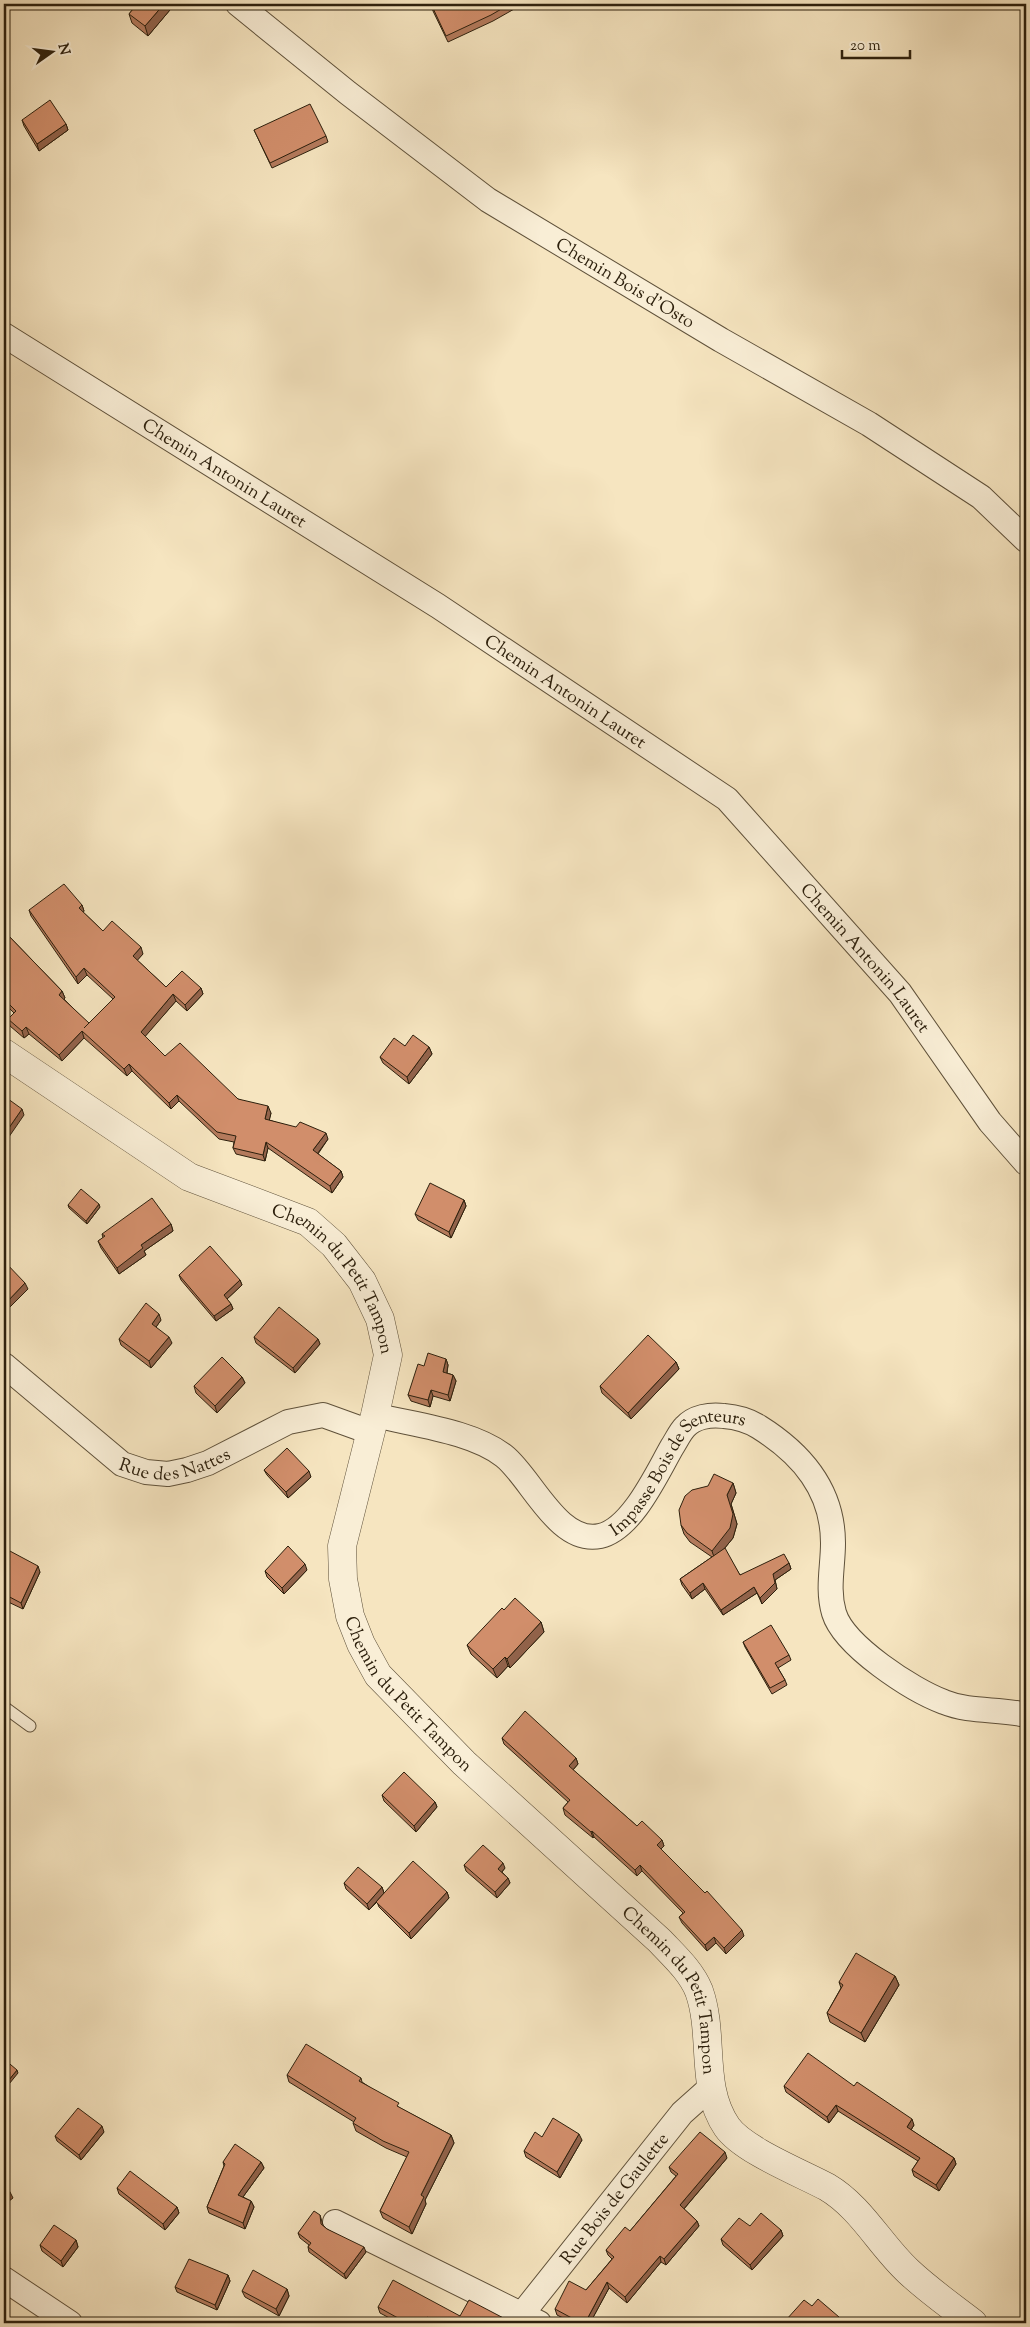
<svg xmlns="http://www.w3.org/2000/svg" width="1030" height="2327" font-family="'Sorts Mill Goudy',serif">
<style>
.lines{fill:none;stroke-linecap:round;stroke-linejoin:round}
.stream{stroke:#747e77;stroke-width:7}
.service-casing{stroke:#5f513a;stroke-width:13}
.minor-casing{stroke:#5f513a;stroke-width:26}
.tertiary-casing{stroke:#5f513a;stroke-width:29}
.service{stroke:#f9eed6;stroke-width:11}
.minor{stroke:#f9eed6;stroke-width:24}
.tertiary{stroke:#f9eed6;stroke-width:28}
.wall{fill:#b47a5c;stroke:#2d200d}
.shaded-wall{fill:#92634b;stroke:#2d200d}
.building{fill:#d18e6b;stroke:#2d200d}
.labels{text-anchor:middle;stroke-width:4;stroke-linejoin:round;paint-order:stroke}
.street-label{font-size:18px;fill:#2d200d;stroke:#f9eed6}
</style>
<rect width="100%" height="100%" fill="#f6e5c0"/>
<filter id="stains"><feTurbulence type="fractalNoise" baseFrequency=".004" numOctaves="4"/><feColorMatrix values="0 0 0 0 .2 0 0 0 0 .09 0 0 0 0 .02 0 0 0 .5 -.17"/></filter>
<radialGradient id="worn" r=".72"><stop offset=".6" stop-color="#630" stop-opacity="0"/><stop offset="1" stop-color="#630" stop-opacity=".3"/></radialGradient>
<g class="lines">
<path class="stream" d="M1023 4 1026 8"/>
<defs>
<path id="service" d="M4 1707 30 1726"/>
<g id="minor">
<path id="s1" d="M238 4 348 93 488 200 721 340 869 424 981 497 1026 540"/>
<path id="s2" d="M4 335 438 606 727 799 900 993 990 1122 1026 1163"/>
<path id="s3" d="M4 1365 122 1464 146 1472 168 1474 187 1470 208 1463 288 1422 323 1415 370 1432"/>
<path id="s4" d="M375 1415C414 1425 472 1431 504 1456 531 1477 558 1545 600 1536 632 1529 657 1473 672 1447 676 1441 680 1432 685 1427 694 1417 710 1414 724 1416 736 1417 748 1420 759 1427 802 1454 833 1490 833 1543 833 1567 827 1589 834 1613 844 1646 912 1690 944 1702 971 1713 999 1708 1026 1715"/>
<path d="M335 2222 539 2323"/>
<path d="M4 2279 70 2323"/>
<path id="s5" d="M522 2314 682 2113 710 2088"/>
</g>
<g id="tertiary">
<path id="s6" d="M4 1053 189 1177 308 1222 334 1245 362 1281 380 1319 388 1355 375 1415 342 1546 343 1579 350 1616 361 1644 378 1675 464 1763 660 1941C674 1956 691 1971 699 1991 715 2036 699 2086 727 2127 743 2150 801 2173 827 2187 861 2207 880 2245 908 2271 928 2290 951 2306 973 2323"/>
</g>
</defs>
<use href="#service" class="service-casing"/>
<use href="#minor" class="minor-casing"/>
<use href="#tertiary" class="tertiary-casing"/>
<use href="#service" class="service"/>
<use href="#minor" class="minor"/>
<use href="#tertiary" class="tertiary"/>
</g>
<path class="wall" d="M137 4H175L148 36 132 23 129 14Z
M431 4H523L493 21 448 42 433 11Z
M22 120 66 124 68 130 39 151 24 126Z
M254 130 326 136 328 142 272 168Z
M82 905 84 911 83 912 103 931 143 954 137 960 166 987 201 988 203 994 187 1011 176 1001 145 1036 165 1056 238 1099 271 1113 269 1120 328 1139 318 1154 341 1171 343 1177 332 1193 268 1148 265 1161 236 1154 233 1148 234 1142 219 1139 179 1101 171 1109 132 1071 127 1076 84 1038 62 1061 29 1034 24 1038 10 1026 8 1019 14 1013 4 1003V931L62 991 65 998 64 999 89 1024 113 999 87 975 78 984 31 916 29 910Z
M405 1046 429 1047 432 1054 409 1084 383 1063 380 1057Z
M464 1200 466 1206 451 1238 418 1220 415 1214Z
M68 1205 100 1207 87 1224 69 1208Z
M171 1224 173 1231 144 1251 146 1255 119 1274 101 1248 98 1241 103 1238 102 1234Z
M179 1275 240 1280 242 1285 227 1299 231 1304 233 1309 216 1321 181 1280Z
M161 1320 156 1327 172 1343 151 1368 121 1345 119 1339Z
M254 1337 318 1339 320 1344 295 1373 256 1343Z
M446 1359 448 1365 447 1373 453 1375 456 1381 450 1401 433 1396 430 1407 411 1401 408 1395 424 1366Z
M676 1362 679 1369 631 1419 602 1393 600 1386Z
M242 1377 245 1383 217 1413 196 1393 194 1386Z
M264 1470 311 1477 288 1498 267 1475Z
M733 1483 736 1493 731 1504 737 1524 733 1538 724 1549 740 1575 789 1563 791 1569 775 1580 777 1589 762 1604 757 1593 723 1615 705 1589 692 1599 682 1585 680 1579 712 1557 690 1542 684 1534 681 1525Z
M4 1560 40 1572 23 1609 4 1600Z
M307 1570 284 1594 267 1577 265 1571Z
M504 1610 541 1622 544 1632 510 1668 508 1666 497 1678 471 1654 467 1645Z
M743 1642 789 1655 791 1660 778 1668 785 1680 787 1685 772 1694 745 1647Z
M502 1738 576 1758 578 1764 573 1770 637 1826 662 1840 664 1846 661 1849 744 1936 726 1954 716 1943 707 1951 682 1923 679 1917 683 1913 642 1871 637 1876 594 1837 593 1838 565 1815 563 1808 568 1802 504 1744Z
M382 1795 435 1802 437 1807 416 1832 384 1801Z
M464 1865 505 1868 502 1872 508 1878 510 1883 497 1898 466 1871Z
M344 1883 382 1887 384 1893 447 1892 449 1898 411 1939 379 1907 377 1902 369 1910 346 1889Z
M895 1976 899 1985 865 2042 830 2022 827 2013 841 1988 839 1982Z
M287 2075 361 2078 362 2082 400 2108 451 2135 454 2143 425 2200 426 2204 412 2234 383 2218 380 2211 407 2157 386 2148 356 2131 353 2123 354 2122 289 2082Z
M784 2086H854L914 2125 911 2130 954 2158 956 2164 939 2191 914 2176 912 2170 918 2161 838 2111 829 2123 786 2092Z
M104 2132 81 2160 57 2141 55 2136Z
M542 2137 582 2140 560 2178 526 2157 524 2151Z
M727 2158 684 2209 697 2221 699 2226 666 2265 661 2262 627 2303 609 2288 590 2323H573L557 2315 555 2309 586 2290 612 2259 608 2255 606 2250 630 2231 676 2176 671 2172 669 2167Z
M223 2162H261L264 2168 243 2197 251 2201 254 2207 245 2229 209 2213 207 2207 224 2166Z
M117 2188 177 2207 179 2213 165 2230 119 2194Z
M320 2215 323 2225 327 2229 366 2252 346 2279 309 2252 308 2247 309 2245 300 2238 298 2233Z
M750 2226 781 2230 783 2236 752 2270 723 2245 721 2239Z
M76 2240 78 2247 63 2267 42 2251 40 2245Z
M228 2275 230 2281 217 2310 177 2292 175 2287Z
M287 2289 289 2296 279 2316 245 2297 242 2291Z
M378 2307 460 2316 513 2323H430L428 2322V2323H399L380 2313Z"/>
<path class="shaded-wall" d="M164 4H175L148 36 145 26Z
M66 124 68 130 39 151 37 144Z
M7 768 8 771 4 778V773Z
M82 905 84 911 82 915 79 908Z
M141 947 143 954 135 963 133 956Z
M84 968 87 975 78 984 76 977Z
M201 988 203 994 187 1011 185 1005Z
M62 991 65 998 62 1001 59 995Z
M173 994 176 1001 143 1039 141 1032Z
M26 1027 29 1034 24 1038 22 1031Z
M82 1031 84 1038 62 1061 59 1055Z
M429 1047 432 1054 409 1084 407 1077Z
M129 1064 132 1071 127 1076 124 1069Z
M177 1095 179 1101 171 1109 169 1103Z
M268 1106 271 1113 268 1126 265 1119Z
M22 1109 24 1115 4 1144V1135Z
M326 1133 328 1139 315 1157 313 1150Z
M266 1142 268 1148 265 1161 263 1155Z
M341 1171 343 1177 332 1193 330 1186Z
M464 1200 466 1206 451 1238 449 1232Z
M99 1204 100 1207 87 1224 86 1221Z
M171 1224 173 1231 144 1251 146 1255 119 1274 117 1268 141 1245Z
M240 1280 242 1285 226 1300 224 1295Z
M25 1283 28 1289 4 1313V1305Z
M231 1304 233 1309 216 1321 214 1316Z
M159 1314 161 1320 154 1330 152 1324Z
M169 1337 172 1343 151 1368 149 1361Z
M318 1339 320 1344 295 1373 293 1368Z
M446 1359 448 1365 446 1378 443 1372Z
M676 1362 679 1369 631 1419 628 1413Z
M453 1375 456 1381 450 1401 448 1395Z
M242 1377 245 1383 217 1413 215 1406Z
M431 1390 433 1396 430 1407 428 1400Z
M309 1471 311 1477 288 1498 286 1492Z
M733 1483 736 1493 731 1504 737 1524 733 1538 715 1560 712 1551 727 1495Z
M789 1563 791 1569 775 1580 777 1589 762 1604 760 1598 773 1574Z
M305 1564 307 1570 284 1594 282 1588Z
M38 1566 40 1572 23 1609 21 1603Z
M703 1583 705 1589 692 1599 690 1593Z
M754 1587 757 1593 723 1615 721 1610Z
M541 1622 544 1632 510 1668 507 1659Z
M505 1657 508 1666 497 1678 493 1669Z
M576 1758 578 1764 571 1772 569 1766Z
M435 1802 437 1807 416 1832 414 1826Z
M592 1831 594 1837 593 1838 591 1832Z
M662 1840 664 1846 659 1851 657 1845Z
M503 1863 505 1868 500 1874 498 1869Z
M640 1865 642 1871 637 1876 635 1870Z
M508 1878 510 1883 497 1898 495 1892Z
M382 1887 384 1893 369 1910 367 1904Z
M447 1892 449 1898 411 1939 409 1933Z
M742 1930 744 1936 726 1954 724 1948Z
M714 1937 716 1943 707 1951 705 1945Z
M895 1976 899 1985 865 2042 861 2033Z
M17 2070 18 2073 5 2089 4 2086Z
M836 2105 838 2111 829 2123 827 2117Z
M912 2119 914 2125 909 2133 907 2127Z
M102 2126 104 2132 81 2160 79 2155Z
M579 2134 582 2140 560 2178 557 2172Z
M451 2135 454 2143 425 2200 426 2204 412 2234 409 2227 421 2195Z
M725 2152 727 2158 682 2211 680 2205Z
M954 2158 956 2164 939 2191 936 2185Z
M261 2162 264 2168 240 2201 238 2195Z
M10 2192 13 2198 4 2205V2196Z
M251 2201 254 2207 245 2229 243 2223Z
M177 2207 179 2213 165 2230 163 2224Z
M697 2221 699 2226 666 2265 664 2259Z
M781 2230 783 2236 752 2270 750 2265Z
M76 2240 78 2247 63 2267 61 2261Z
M364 2247 366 2252 346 2279 344 2274Z
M660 2256 661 2262 627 2303 625 2297Z
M228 2275 230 2281 217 2310 215 2305Z
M607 2282 609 2288 590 2323H585Z
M287 2289 289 2296 279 2316 276 2309Z
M427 2317 428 2322V2323H423Z
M839 2317 842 2323H834Z"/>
<path class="building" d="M137 4H164L145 26 129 14Z
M431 4H510L491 15 446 36Z
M50 100 66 124 37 144 22 120Z
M310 104 326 136 270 163 254 130Z
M4 766 7 768 4 773Z
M64 884 82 905 79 908 103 931 112 921 141 947 133 956 166 987 182 971 201 988 185 1005 173 994 141 1032 165 1056 180 1043 238 1099 268 1106 265 1119 296 1127 300 1122 326 1133 313 1150 341 1171 330 1186 266 1142 263 1155 233 1148 236 1136 217 1132 177 1095 169 1103 129 1064 124 1069 82 1031 59 1055 26 1027 22 1031 8 1019 16 1011 4 999V931L62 991 59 995 89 1023 84 1028 115 997 84 968 76 977 29 910Z
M413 1035 429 1047 407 1077 380 1057 394 1038 405 1046Z
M4 1096 22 1109 4 1135Z
M430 1183 464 1200 449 1232 415 1214Z
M81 1189 99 1204 86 1221 68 1205Z
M152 1198 171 1224 141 1245 143 1248 117 1268 98 1241 105 1236 102 1234Z
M210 1246 240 1280 224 1295 231 1304 214 1316 179 1275Z
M4 1261 25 1283 4 1305Z
M146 1303 159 1314 152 1324 169 1337 149 1361 119 1339Z
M279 1307 318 1339 293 1368 254 1337Z
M648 1335 676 1362 628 1413 600 1386Z
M428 1353 446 1359 443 1372 453 1375 448 1395 431 1390 428 1400 408 1395 418 1364 424 1366Z
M222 1357 242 1377 215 1406 194 1386Z
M287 1448 309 1471 286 1492 264 1470Z
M714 1474 733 1483 727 1495 733 1514 730 1528 712 1551 687 1533 681 1525 679 1510 685 1496 692 1490 708 1486Z
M288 1546 305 1564 282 1588 265 1571Z
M725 1548 740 1575 784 1554 789 1563 773 1574 775 1583 760 1598 754 1587 721 1610 703 1583 690 1593 680 1579Z
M8 1550 38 1566 21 1603 4 1594V1560Z
M515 1598 541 1622 507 1659 505 1657 493 1669 467 1645 502 1608 504 1610Z
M771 1625 789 1655 775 1663 785 1680 770 1688 743 1642Z
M525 1711 576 1758 569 1766 637 1826 642 1821 662 1840 657 1845 705 1893 707 1891 742 1930 724 1948 714 1937 705 1945 679 1917 685 1912 640 1865 635 1870 592 1831 591 1832 563 1808 570 1800 502 1738Z
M404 1772 435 1802 414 1826 382 1795Z
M483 1845 503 1863 498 1869 508 1878 495 1892 464 1865Z
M413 1861 447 1892 409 1933 376 1902Z
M358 1867 382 1887 367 1904 344 1883Z
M856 1953 895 1976 861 2033 827 2013 843 1985 839 1982Z
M306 2044 361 2078 359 2081 399 2103 397 2106 451 2135 421 2195 424 2197 409 2227 380 2211 409 2152 383 2141 353 2123 356 2118 287 2075Z
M808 2053 854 2086 857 2082 912 2119 907 2127 954 2158 936 2185 912 2170 920 2158 836 2105 827 2117 784 2086Z
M4 2059 17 2070 4 2086Z
M78 2108 102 2126 79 2155 55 2136Z
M553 2118 579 2134 557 2172 524 2151 535 2132 542 2137Z
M700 2132 725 2152 680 2205 697 2221 664 2259 660 2256 625 2297 607 2282 585 2323H581L555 2309 569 2281 586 2290 614 2257 606 2250 625 2227 630 2231 678 2174 669 2167Z
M235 2144 261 2162 238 2195 251 2201 243 2223 207 2207 225 2164 223 2162Z
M130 2171 177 2207 163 2224 117 2188Z
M4 2183 10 2192 4 2196Z
M314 2211 320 2215 321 2224 327 2229 364 2247 344 2274 308 2247 311 2243 298 2233Z
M761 2213 781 2230 750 2265 721 2239 739 2218 750 2226Z
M54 2225 76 2240 61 2261 40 2245Z
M189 2259 228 2275 215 2305 175 2287Z
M253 2270 287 2289 276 2309 242 2291Z
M393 2280 460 2316 469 2300 513 2323H438L427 2317 423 2323H407L378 2307Z
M818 2299 839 2317 834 2323H789L786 2320 804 2300 812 2306Z
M643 2319 652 2323H641Z
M783 2320 788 2323H780Z"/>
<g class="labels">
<g class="street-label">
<text dy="6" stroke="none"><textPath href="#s1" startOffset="478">Chemin Bois d'Osto</textPath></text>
<text dy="6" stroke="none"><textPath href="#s2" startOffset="260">Chemin Antonin Lauret</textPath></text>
<text dy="6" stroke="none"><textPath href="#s2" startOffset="665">Chemin Antonin Lauret</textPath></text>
<text dy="6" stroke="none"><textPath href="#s2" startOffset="1070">Chemin Antonin Lauret</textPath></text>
<text dy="6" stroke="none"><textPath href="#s6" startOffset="410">Chemin du Petit Tampon</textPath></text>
<text dy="6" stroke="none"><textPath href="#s3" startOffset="209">Rue des Nattes</textPath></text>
<text dy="6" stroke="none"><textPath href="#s4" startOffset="376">Impasse Bois de Senteurs</textPath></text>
<text dy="6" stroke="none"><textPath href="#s6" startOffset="875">Chemin du Petit Tampon</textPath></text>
<text dy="6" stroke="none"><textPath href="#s6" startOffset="1280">Chemin du Petit Tampon</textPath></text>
<text dy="6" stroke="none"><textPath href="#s5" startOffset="148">Rue Bois de Gaulette</textPath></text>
</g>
</g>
<rect width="1030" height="2327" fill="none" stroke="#f6e5c0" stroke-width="20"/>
<rect x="5" y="5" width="1020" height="2317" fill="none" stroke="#2d200d" stroke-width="2.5"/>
<rect x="10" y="10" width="1010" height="2307" fill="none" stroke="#2d200d"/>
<g transform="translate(52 52) rotate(76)" stroke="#f9eed6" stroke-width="4" paint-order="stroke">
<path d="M0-4L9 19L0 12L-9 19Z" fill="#2d200d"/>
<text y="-8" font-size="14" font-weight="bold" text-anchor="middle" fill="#2d200d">N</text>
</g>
<path d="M842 50v8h68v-8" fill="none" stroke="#2d200d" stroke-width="2.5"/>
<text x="850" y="50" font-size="15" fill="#2d200d" stroke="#f9eed6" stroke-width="4" paint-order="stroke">20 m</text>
<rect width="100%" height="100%" filter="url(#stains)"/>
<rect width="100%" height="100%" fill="url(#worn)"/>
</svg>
